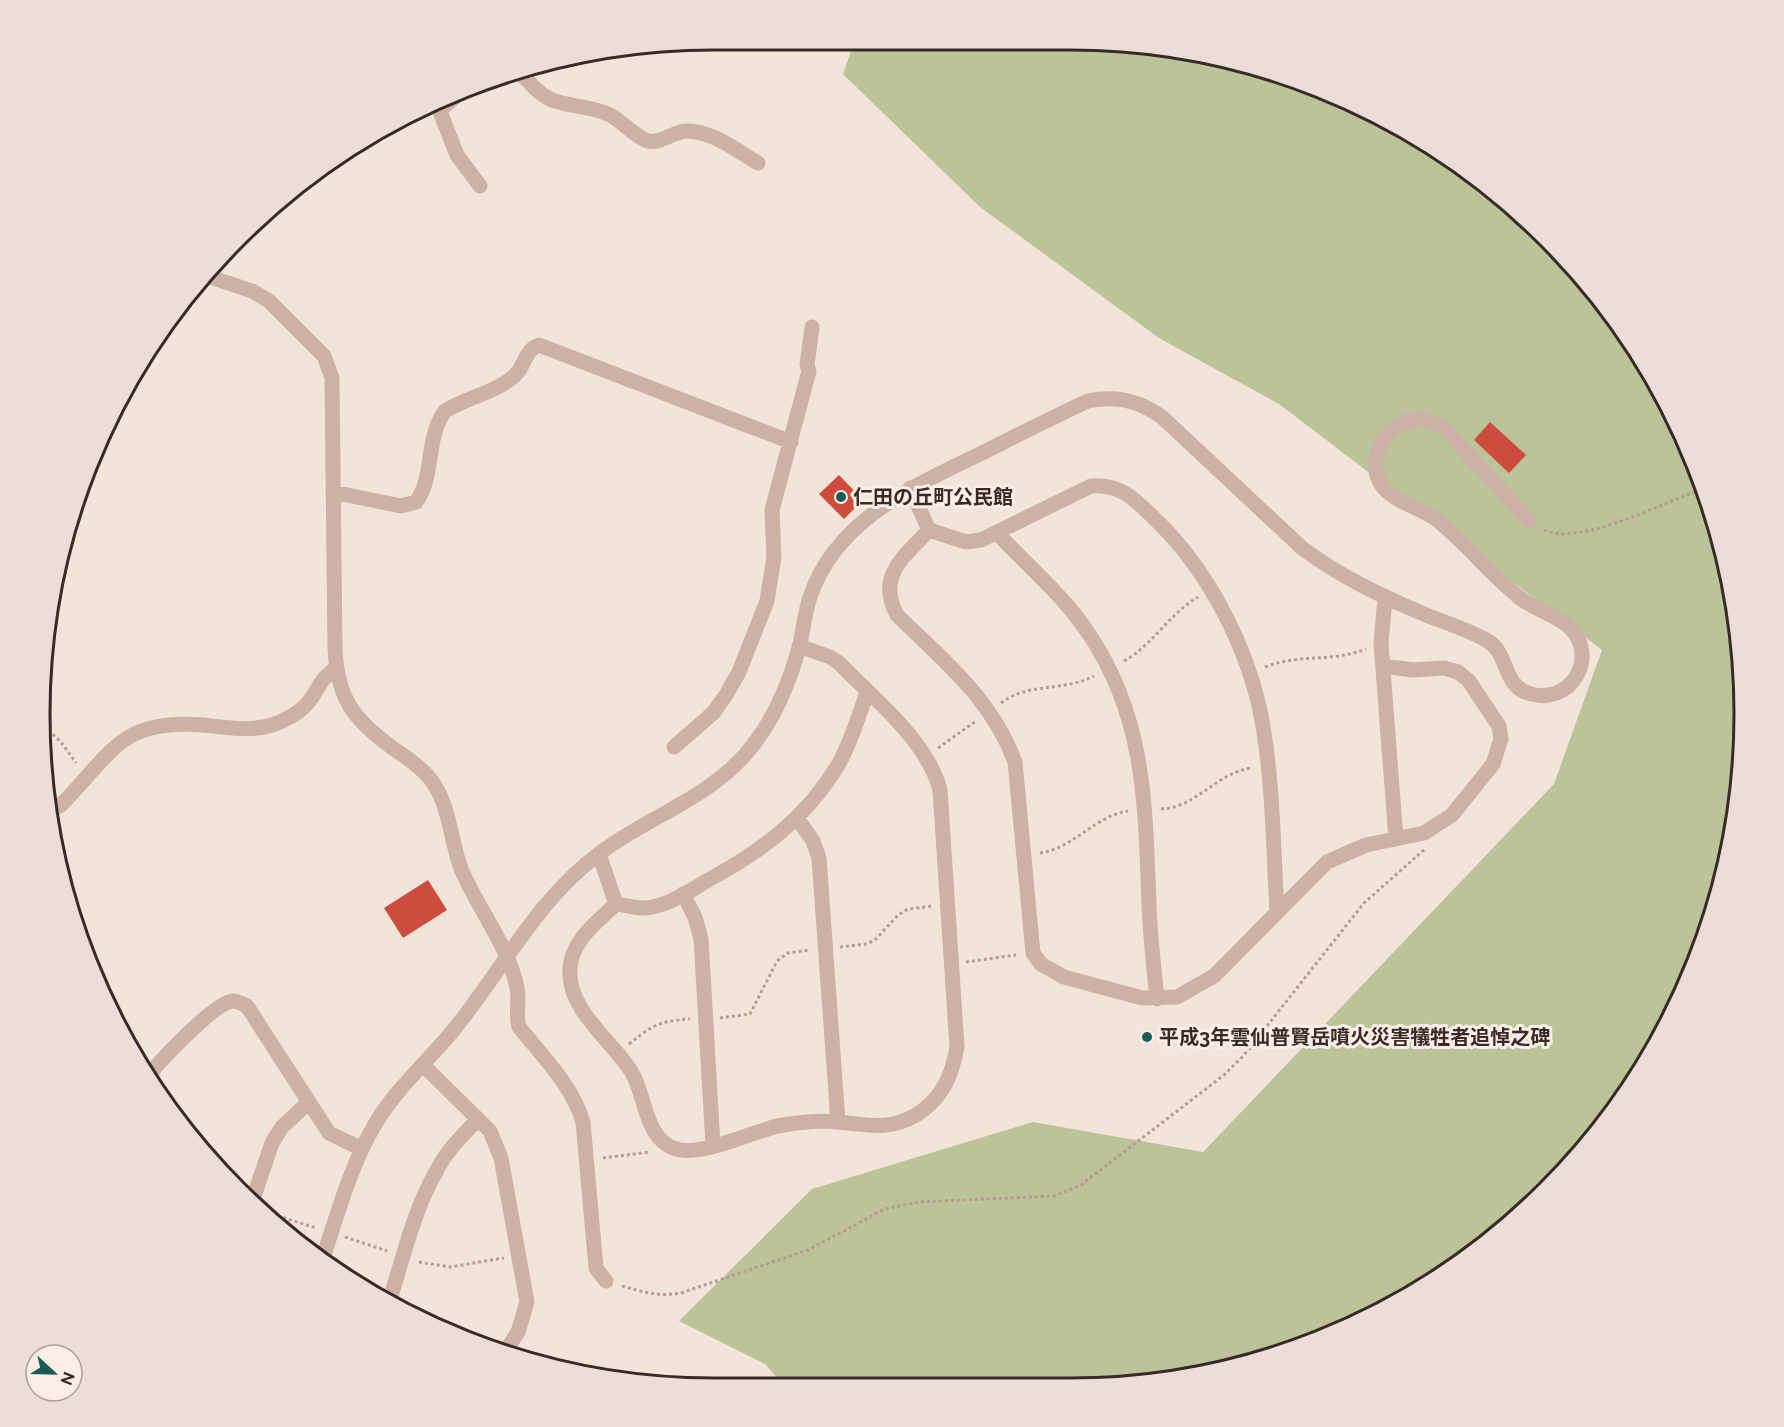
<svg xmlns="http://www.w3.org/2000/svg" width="1784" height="1427" font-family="Raleway,'Noto Sans JP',sans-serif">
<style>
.green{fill:#bbc399}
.building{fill:#ce4c3d}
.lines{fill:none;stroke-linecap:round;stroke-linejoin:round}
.path{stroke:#b89b8f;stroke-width:3;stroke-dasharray:3 3;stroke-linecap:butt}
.minor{stroke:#ccb1a5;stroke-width:15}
.poi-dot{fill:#195b57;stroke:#faeee6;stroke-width:2}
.labels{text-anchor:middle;stroke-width:6;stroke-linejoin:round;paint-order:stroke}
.poi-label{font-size:20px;font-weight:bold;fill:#372a27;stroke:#faeee6;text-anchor:start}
.rim{fill:none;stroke:#372a27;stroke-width:3}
</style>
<rect width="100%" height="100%" fill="#f3e4da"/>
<path class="green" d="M855 40H1115L1202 52 1328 90 1408 130 1515 207 1605 303 1675 415 1722 539 1744 669 1739 801 1709 930 1655 1050 1578 1158 1481 1248 1369 1318 1245 1365 1114 1387H785L765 1364 679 1321 812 1189 1033 1122 1203 1152 1554 784 1602 650 1279 404 1159 338 980 207 843 74Z"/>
<path class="building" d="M1490 422 1526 455 1509 473 1474 440Z
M839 475 863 500 844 519 819 494Z
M428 880 447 910 403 938 384 908Z"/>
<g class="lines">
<path class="path" d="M1544 530C1580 547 1666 501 1703 489
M1124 661C1153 645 1169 614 1198 597
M1265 667C1301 653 1330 663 1366 649
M1001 703C1028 682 1064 692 1094 676
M44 726 61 742 76 763
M938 748 976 721
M1161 809C1196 808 1217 772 1252 768
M1040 853C1074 848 1095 816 1128 811
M840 947 867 944 876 939 898 915 908 909 933 906
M966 962 1016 955
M720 1018 750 1014 777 961 788 953 809 950
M629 1044C653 1025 659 1021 690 1019
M603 1158 650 1152
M266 1212 316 1228
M345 1237 387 1251
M419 1262 450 1267 504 1258
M622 1286C643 1292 659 1297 681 1293L808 1250 885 1209 918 1202 1054 1196 1081 1185 1224 1075 1244 1055 1364 903 1425 849"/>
<path class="minor" d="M517 71C530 81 537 94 552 100 571 107 592 106 610 115 623 122 634 136 648 141 661 144 674 131 687 131 713 131 737 151 758 163
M437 104 457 155 480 186
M440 110 455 97
M207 276 252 291 269 301 324 356 332 378 335 648C337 699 354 720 394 749 408 758 422 768 432 781 451 808 450 842 462 871 479 910 508 946 517 987 520 1000 515 1014 519 1027 543 1057 572 1085 583 1122L596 1268 606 1281
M910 488 929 530 966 542 981 540 1091 486C1123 483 1138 503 1159 523 1209 572 1247 647 1261 715 1273 778 1273 845 1277 910
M333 492 401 506 416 502C435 476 425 438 445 411 466 398 494 393 513 377 525 368 524 350 539 345L791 442
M929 530C904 557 876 576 897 615 944 661 992 699 1015 762L1033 953 1041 964 1064 977 1142 998 1177 997 1214 976 1327 862 1366 845 1424 833 1452 815 1493 764 1501 739 1499 726 1469 681 1458 672 1444 668 1413 670 1383 666
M997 533C1028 566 1064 596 1089 634 1146 719 1145 806 1149 904 1150 936 1154 968 1157 999
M1385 598 1381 643 1396 839
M674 747 713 713 726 695 739 672 767 601 774 557 772 510 809 371 807 365 812 327
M50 811 61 805C112 753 121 718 203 725 225 727 250 732 272 725 284 721 302 712 310 700 321 685 318 682 335 669
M797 818 813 841 819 858 838 1122
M599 854 616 904C625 905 635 908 644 908 667 907 691 890 710 879 762 851 807 817 838 765 851 743 858 717 867 693
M683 894 695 917 701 939 713 1145
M616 904C597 922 572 940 570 968 566 1008 611 1040 631 1071 646 1095 644 1136 673 1148 701 1159 753 1130 783 1125 801 1122 819 1120 837 1122 868 1124 886 1132 916 1115 942 1099 952 1076 957 1047L940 790C927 740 874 699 839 663L830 657 799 646
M423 1065 490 1131 501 1158 527 1302 518 1332 505 1352
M148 1076C161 1060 215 1002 233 1001 238 1001 242 1004 247 1006L329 1133 362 1149
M253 1199 272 1143 282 1127 309 1102
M322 1261C337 1216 350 1167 374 1126 394 1091 425 1064 451 1033 501 973 535 901 600 853 646 818 704 800 744 756 773 724 789 685 800 644 803 629 805 612 810 597 836 520 912 487 980 454 1016 436 1051 418 1088 401 1116 395 1141 401 1163 418L1302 548C1341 577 1381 596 1426 615 1446 623 1469 630 1488 641 1509 654 1502 684 1528 693 1571 708 1602 654 1567 625 1553 614 1534 609 1520 598 1490 574 1467 544 1437 520 1420 507 1392 502 1381 484 1363 455 1392 415 1425 420 1432 421 1439 426 1445 429L1530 522
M389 1302C403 1259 414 1209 437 1170 447 1150 463 1135 478 1119"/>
</g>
<g class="poi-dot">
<circle cx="841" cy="497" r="6"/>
<circle cx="1147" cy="1037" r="6"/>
</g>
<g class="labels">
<g class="poi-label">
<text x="853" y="504">仁田の丘町公民館</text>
<text x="1159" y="1044">平成3年雲仙普賢岳噴火災害犠牲者追悼之碑</text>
</g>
</g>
<path d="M0 0H1784V1427H0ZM714 50H1070A664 664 0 0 1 1734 714V714A664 664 0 0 1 1070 1378H714A664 664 0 0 1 50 714V714A664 664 0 0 1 714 50Z" fill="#eaded7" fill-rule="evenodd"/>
<path class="rim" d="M714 50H1070A664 664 0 0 1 1734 714V714A664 664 0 0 1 1070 1378H714A664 664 0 0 1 50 714V714A664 664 0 0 1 714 50Z"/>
<g transform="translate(54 1373) rotate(112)"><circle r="28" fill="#faeee6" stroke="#aca09a" stroke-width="1.5"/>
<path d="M0-4.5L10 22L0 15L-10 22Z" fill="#195b57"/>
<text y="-9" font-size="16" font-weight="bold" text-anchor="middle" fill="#372a27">N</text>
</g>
</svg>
